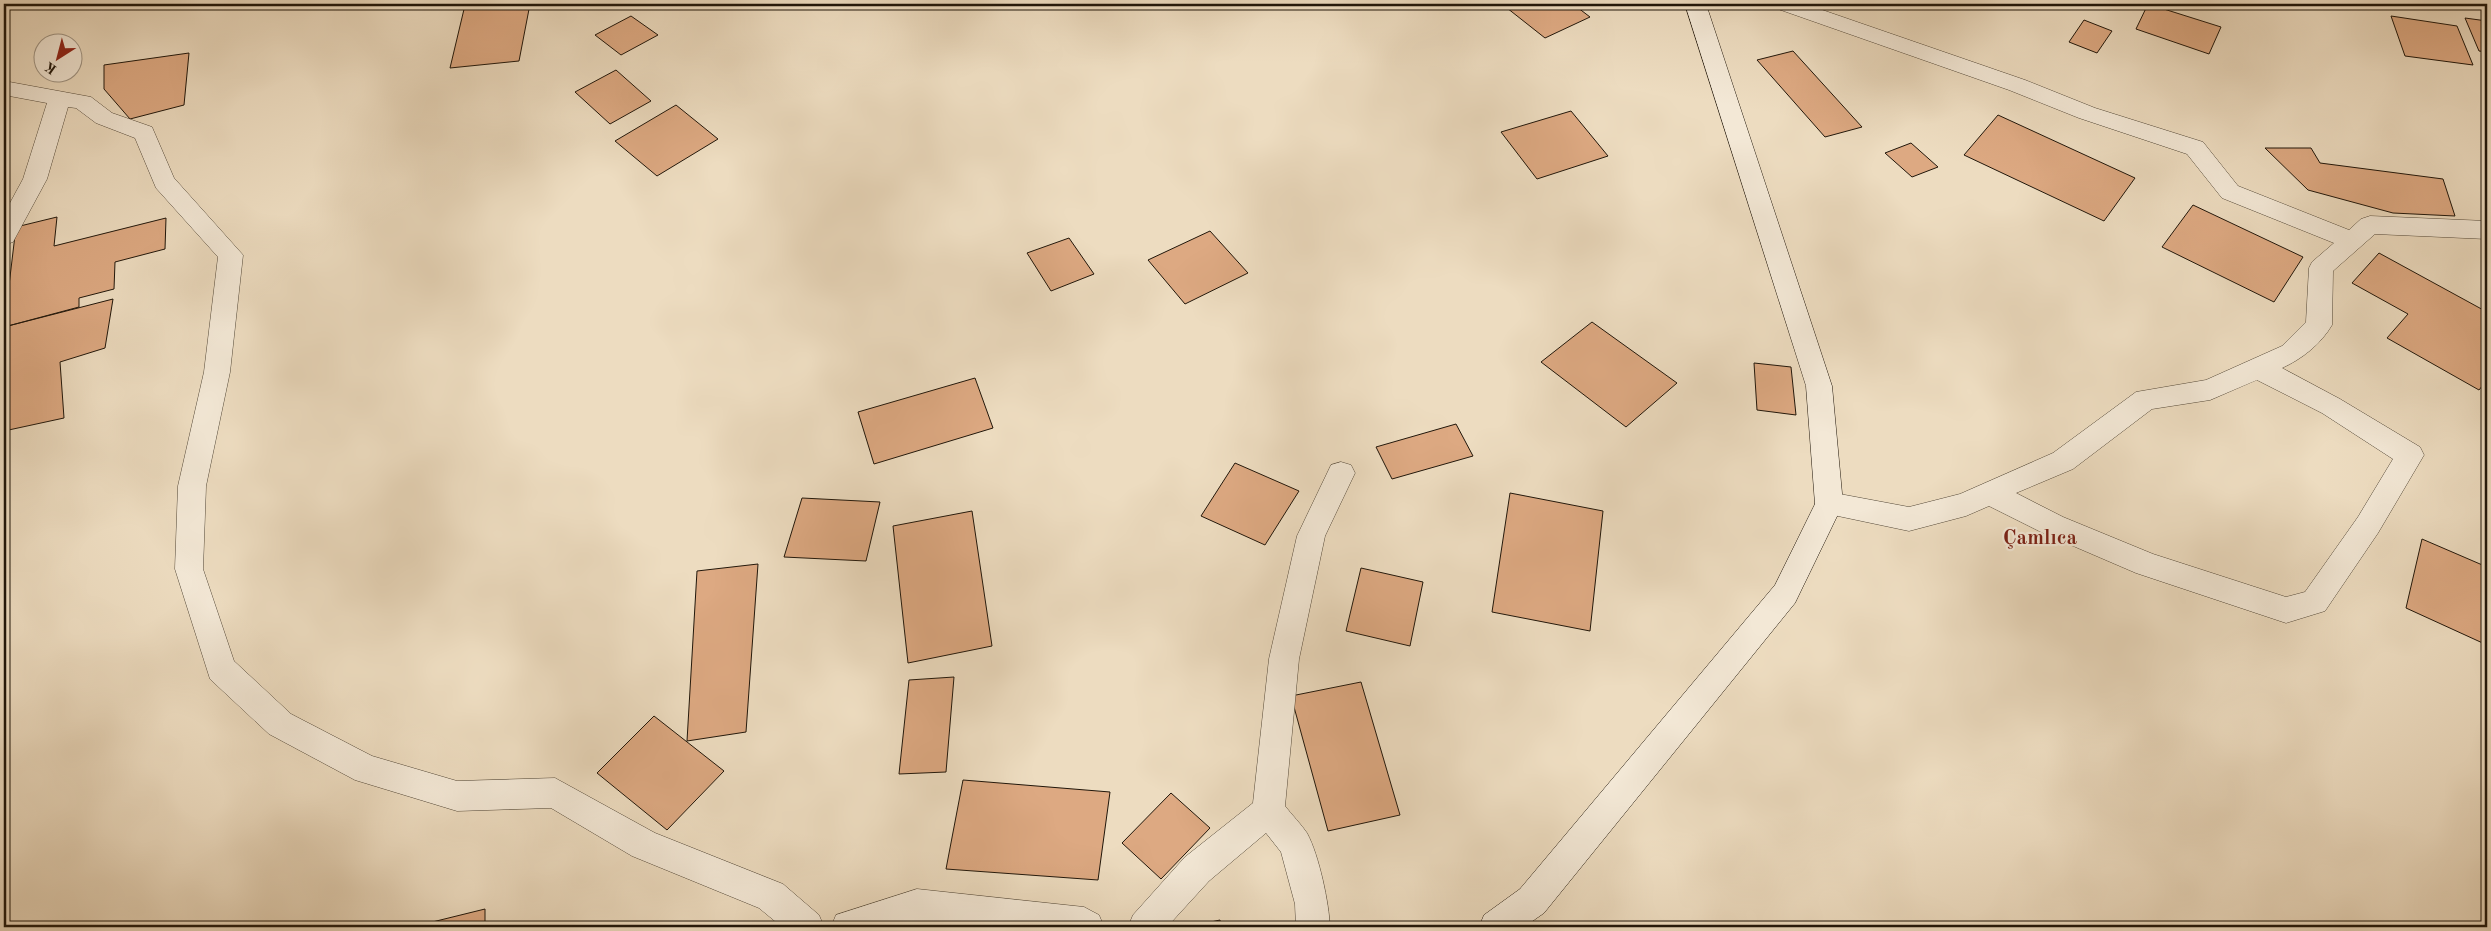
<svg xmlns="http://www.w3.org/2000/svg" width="2491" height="931" font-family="'Old Standard TT',serif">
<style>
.building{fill:#dda982;stroke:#20160a}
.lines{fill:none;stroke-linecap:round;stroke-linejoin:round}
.street-casing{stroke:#534838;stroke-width:1}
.secondary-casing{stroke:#20160a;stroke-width:1}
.street{fill:#f3e8d6;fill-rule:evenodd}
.secondary{fill:#f3e8d6;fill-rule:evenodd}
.labels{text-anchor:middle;stroke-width:4.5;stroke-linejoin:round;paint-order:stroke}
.quarter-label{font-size:21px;font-weight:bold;fill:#7a1f14;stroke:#f3e8d6}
</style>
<rect width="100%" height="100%" fill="#eddcc0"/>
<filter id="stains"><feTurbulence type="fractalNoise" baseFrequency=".004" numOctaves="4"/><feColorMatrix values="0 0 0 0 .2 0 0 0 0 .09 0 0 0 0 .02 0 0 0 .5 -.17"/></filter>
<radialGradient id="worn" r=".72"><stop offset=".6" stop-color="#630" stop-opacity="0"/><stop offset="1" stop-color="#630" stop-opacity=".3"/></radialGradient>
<path class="building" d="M480 4H530L519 61 450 68 465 5Z
M1516 4H1573L1590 17 1545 38 1507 8Z
M2148 4 2221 27 2209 54 2136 29Z
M631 16 658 35 621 55 595 35Z
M2391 16 2457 26 2473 65 2405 56Z
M2465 18 2487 21V52L2479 51Z
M2084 20 2112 31 2097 53 2069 42Z
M1793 51 1862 127 1825 137 1757 60Z
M189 53 184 105 130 119 104 89V65Z
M616 70 651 101 610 124 575 92Z
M676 105 718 139 657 176 615 141Z
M1571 111 1608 156 1537 179 1501 132Z
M1998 115 2135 178 2104 221 1964 155Z
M1911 143 1938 167 1912 177 1885 153Z
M2265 148H2311L2320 163 2443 179 2455 216 2393 213 2308 190Z
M2193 205 2303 257 2274 302 2162 247Z
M57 217 54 246 166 218 165 249 115 262 114 289 79 298V307L4 327 16 227Z
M1210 231 1248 273 1185 304 1148 260Z
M1069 238 1094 274 1051 291 1027 253Z
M2379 253 2487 312V380L2479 390 2387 338 2408 314 2352 283Z
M113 299 105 348 60 362 64 418 4 431V327Z
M1592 322 1677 383 1626 427 1541 362Z
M1754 363 1791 367 1796 415 1757 410Z
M975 378 993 428 874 464 858 412Z
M1456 424 1473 456 1392 479 1376 447Z
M1235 463 1299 491 1265 545 1201 516Z
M1510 493 1603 511 1590 631 1492 612Z
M802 498 880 502 866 561 784 557Z
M972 511 992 646 908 663 893 526Z
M2422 539 2487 567V645L2406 608Z
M758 564 746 732 687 741 697 571Z
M1361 568 1423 582 1410 646 1346 631Z
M954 677 946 772 899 774 909 680Z
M1361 682 1400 815 1328 831 1291 696Z
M654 716 724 771 667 830 597 773Z
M963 780 1110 792 1098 880 946 869Z
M1171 793 1210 828 1161 879 1122 843Z
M485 909V927H412Z
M1220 920 1221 927H1188Z"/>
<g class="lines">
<defs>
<path id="street" d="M1774 4H1805L2025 80 2095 108 2203 142 2238 186 2349 230 2361 219 2370 216 2487 221V239L2375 234 2333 271 2332 325C2321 344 2302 359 2282 368L2340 399 2420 447 2424 455 2378 533 2325 611 2286 623 2136 573 2043 533 1989 506 1966 516 1909 531 1819 512 1815 504 1819 496 1829 492 1909 507 1960 494 2053 453 2136 392 2206 380 2282 346 2306 322 2309 268 2312 262 2334 243 2222 198 2187 154 2079 118 2009 90 1778 9ZM2257 380 2322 413 2393 459 2358 517 2305 592 2286 597 2153 554 2063 517 2016 493 2073 469 2152 409 2210 400Z
M4 81 91 97 112 113 152 127 174 178 243 255 230 372 206 486 203 569 234 661 291 714 372 756 457 781 555 778 655 833 783 884 819 915 824 927H782L759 908 632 856 551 808 457 811 355 780 269 734 210 679 175 569 178 486 204 372 218 257 156 188 135 138 96 123 76 108 68 107 47 179 13 242 4 245V214L23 179 47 103 4 95Z
M1341 462 1351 465 1355 473 1325 536 1299 659 1285 806C1292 815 1301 824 1307 833 1319 855 1329 903 1330 927H1296L1295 904 1281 852 1266 833 1209 881 1167 927H1128L1133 915 1185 857 1253 803 1269 659 1297 536 1331 465Z
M917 889 1084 907 1099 915 1104 927H958L917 923 902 927H831L836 915Z"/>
<path id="secondary" d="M1685 4H1706L1832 386 1843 504 1795 603 1544 913 1524 927H1479L1484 915 1520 889 1775 585 1815 504 1806 386Z"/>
</defs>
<use href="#street" class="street-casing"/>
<use href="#secondary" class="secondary-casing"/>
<use href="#street" class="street"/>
<use href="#secondary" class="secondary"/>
</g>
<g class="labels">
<g class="quarter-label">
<text x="2040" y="544">Çamlıca</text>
</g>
</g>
<rect width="2491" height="931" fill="none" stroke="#eddcc0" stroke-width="20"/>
<rect x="5" y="5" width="2481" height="921" fill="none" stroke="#20160a" stroke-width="2.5"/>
<rect x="10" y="10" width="2471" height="911" fill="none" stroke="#20160a"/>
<g transform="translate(58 58) rotate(216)"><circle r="24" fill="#f3e8d6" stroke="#9f9484"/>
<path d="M0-4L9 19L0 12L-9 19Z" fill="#8f2418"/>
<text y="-8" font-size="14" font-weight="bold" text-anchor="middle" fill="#20160a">K</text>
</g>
<rect width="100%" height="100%" filter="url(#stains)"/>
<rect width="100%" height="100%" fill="url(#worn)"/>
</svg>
